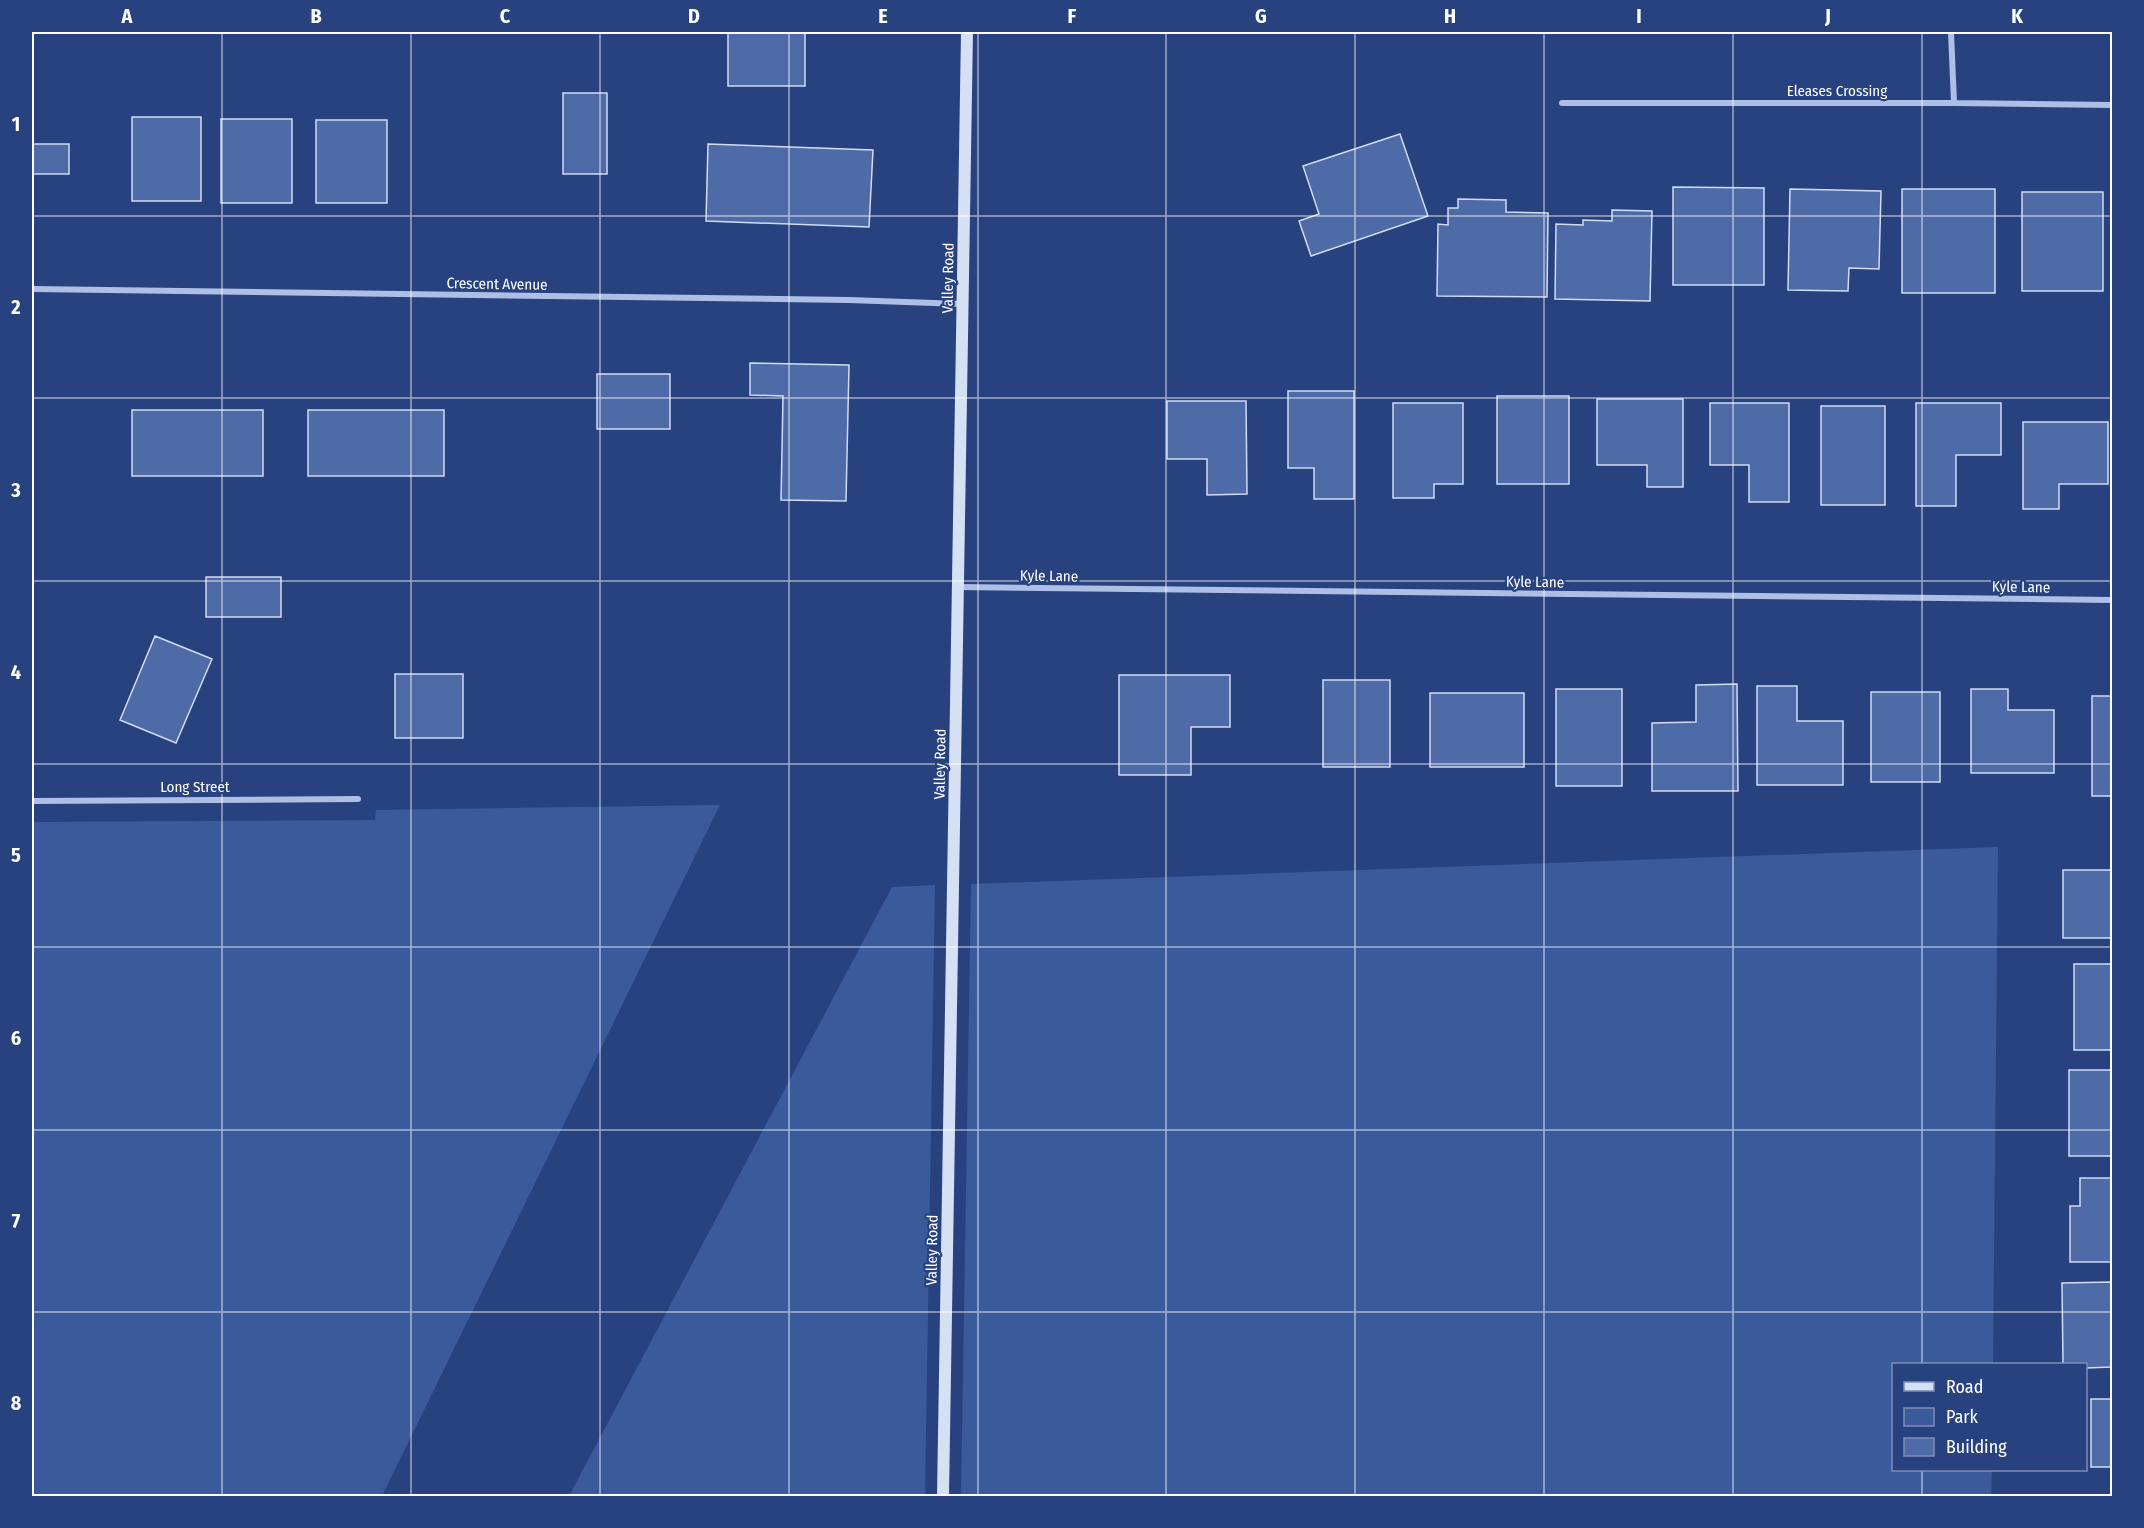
<svg xmlns="http://www.w3.org/2000/svg" width="2144" height="1528" font-family="'Fira Sans Condensed',sans-serif">
<style>
.green{fill:#3b5a9c}
.building{fill:#4f6ba7;stroke:#d0dcf4;stroke-width:1.5}
.lines{fill:none;stroke-linecap:round;stroke-linejoin:round}
.street{stroke:#adbfe5;stroke-width:6}
.secondary{stroke:#d6e0f5;stroke-width:12}
.grid{fill:none;stroke:#fff;stroke-width:1.5;stroke-opacity:0.55}
.labels{text-anchor:middle;stroke-width:4.5;stroke-linejoin:round;paint-order:stroke}
.street-label{font-size:15px;fill:#fff;stroke:#27427f}
.neatline{fill:none;stroke:#fff;stroke-width:2}
.grid-label{font-size:20px;text-anchor:middle;font-weight:bold;fill:#fff}
</style>
<rect width="100%" height="100%" fill="#27427f"/>
<path class="green" d="M720 805 382 1496H32V822L375 820 376 810Z
M1998 847 1993 1364H1894V1470H1992L1991 1496H961L971 884Z
M935 885 925 1496H569L892 887Z"/>
<path class="building" d="M728 32H805V86H728Z
M563 93H607V174H563Z
M132 117H201V201H132Z
M221 119H292V203H221Z
M316 120H387V203H316Z
M1400 134 1428 216 1311 256 1299 221 1319 214 1303 166Z
M32 144H69V174H32Z
M708 144 873 150 869 227 706 221Z
M1673 187 1764 188V285H1673Z
M1790 189 1881 191 1879 269 1849 268 1848 291 1788 290Z
M1902 189H1995V293H1902Z
M2022 192H2103V291H2022Z
M1458 199 1506 200V212L1548 213 1547 297 1437 296 1438 224 1448 225V208H1458Z
M1612 210 1652 211 1650 301 1555 299 1556 224 1583 225V220L1612 221Z
M750 363 849 365 846 501 781 500 783 396 750 395Z
M597 374H670V429H597Z
M1288 391H1354V499H1314V468H1288Z
M1497 396H1569V484H1497Z
M1597 399H1683V487H1647V465H1597Z
M1167 401H1246L1247 494 1207 495V459H1167Z
M1393 403H1463V484H1434V498H1393Z
M1710 403H1789V502H1749V465H1710Z
M1916 403H2001V455H1956V506H1916Z
M1821 406H1885V505H1821Z
M132 410H263V476H132Z
M308 410H444V476H308Z
M2023 422H2108V484H2059V509H2023Z
M206 577H281V617H206Z
M155 636 212 659 176 743 120 720Z
M395 674H463V738H395Z
M1119 675H1230V727H1191V775H1119Z
M1323 680H1390V767H1323Z
M1737 684 1738 791H1652V723L1696 722V685Z
M1757 686H1797V721H1843V785H1757Z
M1556 689H1622V786H1556Z
M1971 689H2008V710H2054V773H1971Z
M1871 692H1940V782H1871Z
M1430 693H1524V767H1430Z
M2092 696H2112V796H2092Z
M2063 870H2112V938H2063Z
M2074 964H2112V1050H2074Z
M2069 1070H2112V1156H2069Z
M2080 1178H2112V1262H2070V1206H2080Z
M2112 1282V1367L2086 1368V1364H2063L2062 1283Z
M2091 1399H2112V1467H2091Z"/>
<g class="lines">
<path class="street" d="M1951 32 1954 103
M1562 103H1954L2112 105
M32 289 849 300 962 304
M958 587 2112 600
M32 801 358 799"/>
<path class="secondary" d="M943 1496 967 32"/>
</g>
<path class="grid" d="M222 32V1496M411 32V1496M600 32V1496M789 32V1496M978 32V1496M1166 32V1496M1355 32V1496M1544 32V1496M1733 32V1496M1922 32V1364M32 216H2112M32 398H2112M32 581H2112M32 764H2112M32 947H2112M32 1130H2112M32 1312H2112M1922 1470V1496"/>
<g class="labels">
<g class="street-label">
<text x="1837" y="96">Eleases Crossing</text>
<text transform="translate(948 278) rotate(-89)" y="5">Valley Road</text>
<text transform="translate(497 284) rotate(1)" y="5">Crescent Avenue</text>
<text transform="translate(1049 576) rotate(1)" y="5">Kyle Lane</text>
<text transform="translate(1535 582) rotate(1)" y="5">Kyle Lane</text>
<text transform="translate(2021 587) rotate(1)" y="5">Kyle Lane</text>
<text transform="translate(940 764) rotate(-89)" y="5">Valley Road</text>
<text x="195" y="792">Long Street</text>
<text transform="translate(932 1250) rotate(-89)" y="5">Valley Road</text>
</g>
</g>
<rect width="2144" height="1528" fill="none" stroke="#27427f" stroke-width="66"/>
<rect x="1892" y="1363" width="195" height="108" fill="#27427f" stroke="#7d8eb2" stroke-width="1.5"/>
<rect x="1904" y="1382" width="30" height="9" fill="#d6e0f5" stroke="#7d8eb2" stroke-width="1.5"/>
<text x="1946" y="1393" font-size="18" fill="#ffffff">Road</text>
<rect x="1904" y="1408" width="30" height="18" fill="#3b5a9c" stroke="#7d8eb2" stroke-width="1.5"/>
<text x="1946" y="1423" font-size="18" fill="#ffffff">Park</text>
<rect x="1904" y="1438" width="30" height="18" fill="#4f6ba7" stroke="#7d8eb2" stroke-width="1.5"/>
<text x="1946" y="1453" font-size="18" fill="#ffffff">Building</text>
<rect x="33" y="33" width="2078" height="1462" class="neatline"/>
<g class="grid-label">
<text x="127" y="23">A</text>
<text x="316" y="23">B</text>
<text x="505" y="23">C</text>
<text x="694" y="23">D</text>
<text x="883" y="23">E</text>
<text x="1072" y="23">F</text>
<text x="1261" y="23">G</text>
<text x="1450" y="23">H</text>
<text x="1639" y="23">I</text>
<text x="1828" y="23">J</text>
<text x="2017" y="23">K</text>
<text x="16" y="131">1</text>
<text x="16" y="314">2</text>
<text x="16" y="497">3</text>
<text x="16" y="679">4</text>
<text x="16" y="862">5</text>
<text x="16" y="1045">6</text>
<text x="16" y="1228">7</text>
<text x="16" y="1410">8</text>
</g>
</svg>
